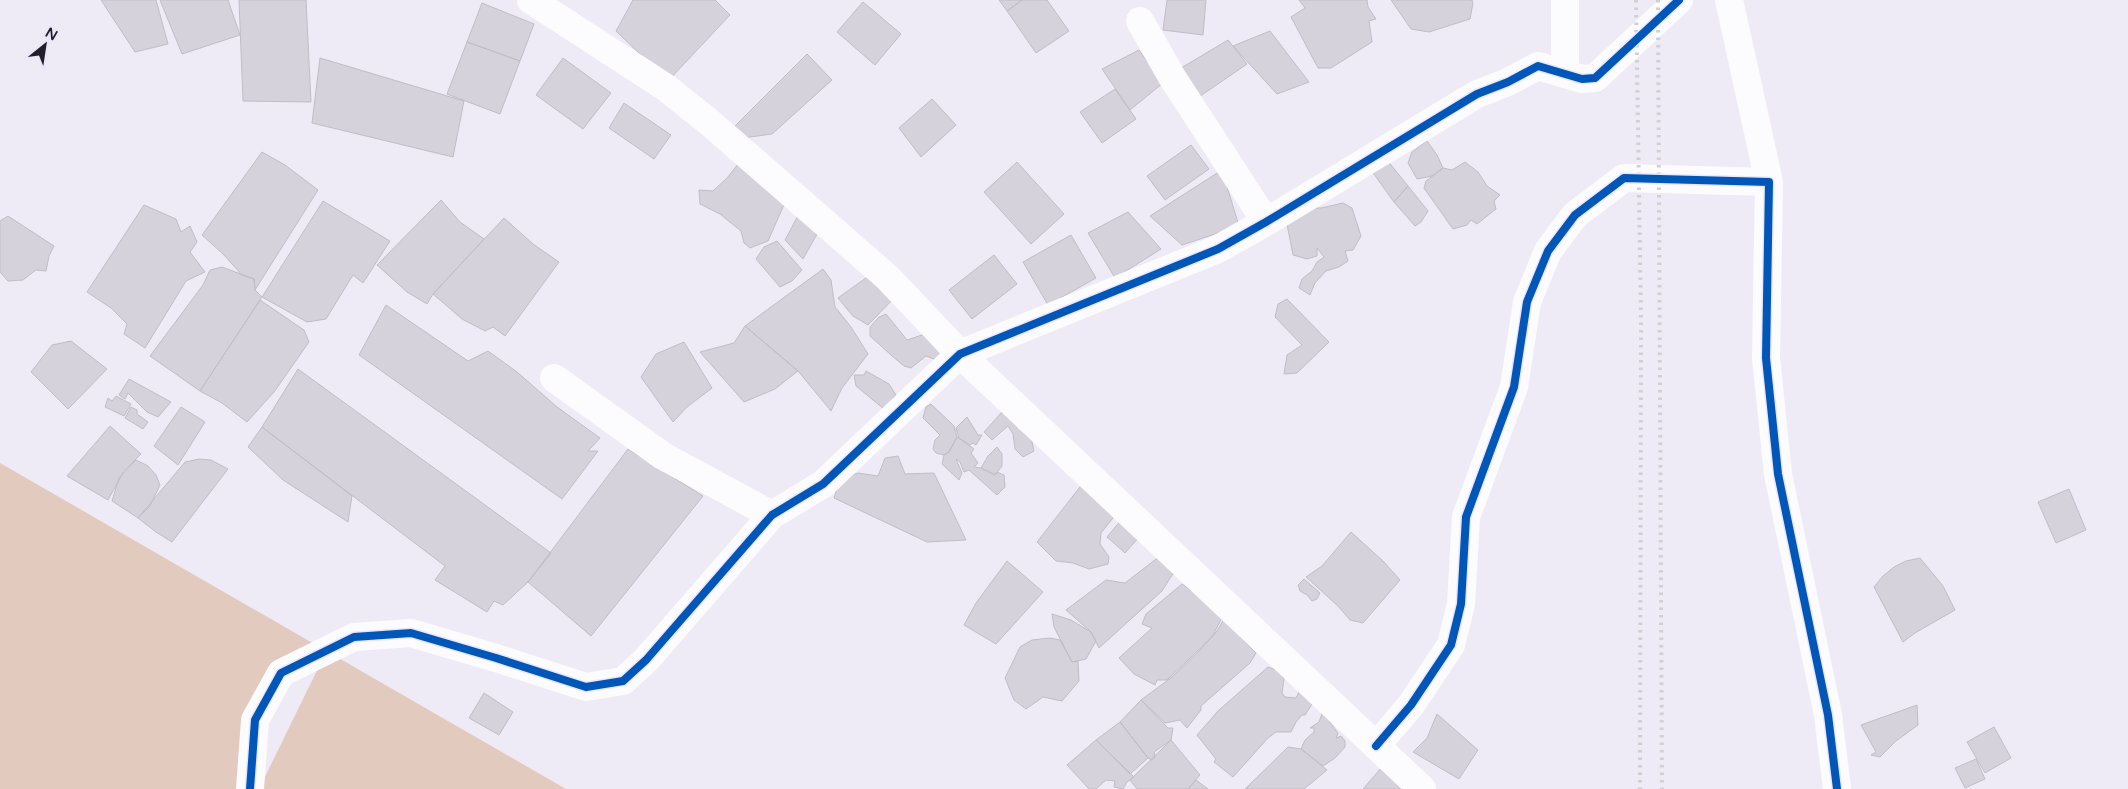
<svg xmlns="http://www.w3.org/2000/svg" width="2128" height="789" font-family="'Varela Round',sans-serif">
<style>
.green{fill:#e2cabe}
.building{fill:#d5d2dc;stroke:#c0bdc7}
.lines{fill:none;stroke-linecap:round;stroke-linejoin:round}
.street{stroke:#fcfcfe;stroke-width:28}
.rail{stroke:#d0cfd2;stroke-width:4;stroke-dasharray:2.5 5;stroke-linecap:butt}
.cycleway-casing{stroke:#ece6fc;stroke-width:11}
.cycleway{stroke:#0057b8;stroke-width:8}
</style>
<rect width="100%" height="100%" fill="#eeebf7"/>
<path class="green" d="M0 463 566 789H259L326 652 281 673 252 789H0Z"/>
<path class="building" d="M101 0H156L168 44 135 52Z
M160 0H228L240 35 182 54Z
M239 0H306L311 102 243 101Z
M633 0H715L730 15 668 81 616 31Z
M999 0H1022L1007 11Z
M1022 0H1047L1069 31 1036 53 1007 11Z
M1167 0H1206L1203 35 1163 30Z
M1299 0H1367L1368 7 1376 19 1369 21 1372 42 1331 68H1318L1291 17 1305 8Z
M1391 0H1472L1473 3 1470 19 1429 32 1411 29Z
M863 2 901 34 875 65 837 32Z
M482 3 534 24 520 61 467 42Z
M1270 31 1309 82 1277 94 1233 46Z
M1228 40 1247 64 1196 99 1176 71Z
M467 42 520 61 500 114 447 94Z
M1139 50 1163 83 1130 110 1102 69Z
M807 54 832 80 772 134 743 138 734 127Z
M320 58 464 101 453 157 312 123Z
M563 58 611 93 583 129 536 95Z
M1115 89 1136 119 1102 143 1080 112Z
M932 99 956 125 921 157 899 128Z
M624 103 671 135 654 159 609 128Z
M1427 141 1437 155 1443 168 1432 176 1417 179 1408 163 1412 152Z
M1191 145 1209 169 1165 200 1147 176Z
M262 152 285 165 318 190 255 290 254 279 242 275 223 254 202 235Z
M1387 160 1408 186 1394 202 1371 170Z
M1017 162 1064 214 1031 244 984 192Z
M1465 162 1478 172 1487 186 1500 195 1494 201 1496 209 1477 224 1471 220 1467 225 1453 229 1424 188 1426 181 1443 168 1452 170Z
M738 164 787 198 768 241 750 248 744 243 741 231 720 214 700 204 699 190 713 191 727 178Z
M1222 170 1239 226 1182 245 1150 216Z
M1408 186 1428 211 1421 222 1415 226 1394 202Z
M441 200 460 222 484 239 433 294 427 304 407 292 377 265Z
M323 201 390 241 363 283 353 275 326 319 307 322 262 297Z
M1343 203 1352 208 1361 236 1353 250 1345 251 1348 261 1339 267 1326 271 1315 283 1310 295 1299 288 1302 279 1312 271 1317 262 1324 257 1317 248V256L1307 259 1293 255 1286 219 1301 208H1321Z
M144 205 176 219 181 232 190 226 197 242 190 252 205 272 186 281 145 348 124 334 127 324 111 308 87 292Z
M801 210 821 227 803 259 785 240Z
M1128 212 1161 249 1115 278 1088 233Z
M8 216 54 246 49 256 46 271 36 270 23 280 8 281 0 272V221Z
M504 218 533 244 559 262 505 336 493 327 485 331 462 319 433 294Z
M1071 235 1096 278 1048 305 1023 262Z
M777 241 802 270 792 281 780 287 756 259 764 247Z
M994 255 1017 284 972 319 949 290Z
M222 267 254 279 255 290 262 297 200 391 150 356 203 285 210 270Z
M823 269 831 280 835 307 851 327 868 354 842 388 831 411 798 371 745 326Z
M870 275 898 294 868 325 853 316 838 298Z
M1287 299 1329 342 1297 373 1284 374 1287 355 1302 345 1275 317 1278 304Z
M260 300 304 330 309 342 274 392 247 422 222 403 200 391Z
M386 305 468 361 488 351 517 372 557 407 600 438 588 451H598L562 499 359 355Z
M886 314 907 340 922 335 924 331 944 354V363L926 356 911 368 904 366 891 355 870 336V327L879 317Z
M745 326 798 371 775 389 744 402 700 352 734 343Z
M71 341 107 369 68 409 31 372 52 345Z
M684 342 712 388 687 407 673 422 641 377 656 354Z
M298 369 551 553 528 582 503 605 494 601 487 612 435 580 445 566 262 427Z
M866 371 889 384 896 395 884 409 856 386 854 375H864Z
M129 379 171 402 158 417 147 412 128 393 125 399 119 395Z
M116 396 131 404 124 416 105 407 108 398 112 401Z
M931 404 954 426 957 437 949 452 944 455 936 453 933 449 935 440 940 435 923 418 926 407Z
M131 407 137 410V414L148 422 143 429 125 418Z
M181 407 205 422 178 465 154 446Z
M1002 412 1030 433 1034 451 1023 457 1015 449 1013 434 1008 426 992 440 984 432Z
M967 417 978 435H982L976 445 973 443 970 445 959 438 956 428Z
M110 426 141 454 124 471 108 500 67 476Z
M262 427 352 496 348 522 283 480 248 447Z
M957 437 974 449 971 453 978 463 974 467 981 468 995 475 997 472 1004 475 1005 487 997 495 969 470 964 472 960 462 956 459 962 473 959 480 942 464 944 455 949 452Z
M997 447 1002 454V466L995 475 981 468 988 456Z
M628 449 703 496 591 636 528 582Z
M898 456 905 474 934 473 966 540 927 542 834 498 837 489 847 477 858 473 878 476 885 458Z
M199 459 211 460 228 469 172 542 156 532 138 518 185 462Z
M136 460 148 466 156 475 160 485 150 506 138 518 112 501 119 478Z
M1087 478 1121 508 1101 533 1100 544 1109 557 1108 564 1089 569 1073 563 1056 561 1037 542Z
M2069 489 2086 530 2056 543 2038 502Z
M1122 519 1140 536 1125 553 1107 537Z
M1351 532 1383 561 1400 580 1363 623 1350 620 1338 606 1306 577 1322 566Z
M1160 556 1174 572 1162 591 1099 648 1091 632 1066 610 1106 580 1125 583Z
M1920 558 1943 586 1955 610 1915 633 1903 642 1874 587 1883 576 1894 567 1906 561Z
M1007 561 1043 592 996 644 964 625 976 603Z
M1304 579 1320 593 1317 599 1312 601 1307 595 1300 591 1298 585Z
M1182 584 1224 614 1212 637 1167 680H1157L1155 685 1134 674 1119 658 1152 628 1142 624 1146 614Z
M1052 614 1071 620 1091 632 1096 641 1086 659 1072 662 1054 627Z
M1224 619 1256 653 1250 663 1201 706V710L1187 728 1180 720 1165 723 1141 700 1172 677 1200 650 1217 631Z
M1050 638 1060 640 1072 662 1078 661 1079 681 1062 701 1043 697 1026 709 1014 700 1005 678 1020 647 1032 640Z
M1268 667 1279 671 1284 679 1282 693 1285 697 1296 698 1300 690 1312 704 1305 715H1302L1296 722 1291 732H1276L1268 738 1233 777 1214 762 1216 759 1197 735 1218 711Z
M484 693 513 712 499 735 469 718Z
M1141 700 1168 728H1173L1171 740 1154 752 1155 757 1152 760 1148 758 1120 722Z
M1917 705 1918 725 1896 741 1880 757 1871 755 1876 752 1861 725Z
M1323 711 1333 715 1329 721 1338 733 1336 738 1341 736 1345 741V747L1335 758 1323 766 1301 749 1305 740 1314 732V728H1310L1319 722Z
M1437 714 1478 750 1459 779 1413 752 1427 738Z
M1120 722 1148 758 1130 774 1096 740Z
M1994 727 2011 758 1985 773 1967 742Z
M1096 740 1134 777 1127 782 1123 789 1114 787 1115 781 1106 780 1096 789H1089L1067 765Z
M1171 740 1200 775 1188 789H1137L1130 780Z
M1288 747 1301 749 1327 770 1304 789H1245Z
M1976 759 1985 779 1965 788 1955 768Z
M1382 767 1404 789H1363Z
M1196 780 1208 789H1188Z"/>
<g class="lines">
<path class="street" d="M531 0 665 87 709 122 888 278 960 354 1422 789
M1729 0 1769 182
M1140 21 1172 77 1266 222
M1565 74V0
M554 378 663 456 772 515
M1376 746 1411 705 1451 645 1461 604 1466 517 1514 387 1527 302 1548 251 1575 215 1624 178 1769 182 1766 358 1778 474 1828 715 1837 789
M250 789 255 720 281 673 354 637 411 633 496 658 586 687 623 681 646 660 772 515 823 484 960 354 1218 249 1266 222 1477 94 1508 82 1538 66 1582 79 1595 78 1679 0"/>
<path class="rail" d="M1636 0 1641 319 1640 789
M1658 0 1662 789"/>
<defs>
<path id="cycleway" d="M1376 746 1411 705 1451 645 1461 604 1466 517 1514 387 1527 302 1548 251 1575 215 1624 178 1769 182 1766 358 1778 474 1828 715 1837 789
M250 789 255 720 281 673 354 637 411 633 496 658 586 687 623 681 646 660 772 515 823 484 960 354 1218 249 1266 222 1477 94 1508 82 1538 66 1582 79 1595 78 1679 0"/>
</defs>
<use href="#cycleway" class="cycleway-casing"/>
<use href="#cycleway" class="cycleway"/>
</g>
<g transform="translate(45 45) rotate(30)" stroke="#ece6fc" stroke-width="4" paint-order="stroke">
<path d="M0-4L9 19L0 12L-9 19Z" fill="#211f28"/>
<text y="-8" font-size="14" font-weight="bold" text-anchor="middle" fill="#211f28">N</text>
</g>
</svg>
